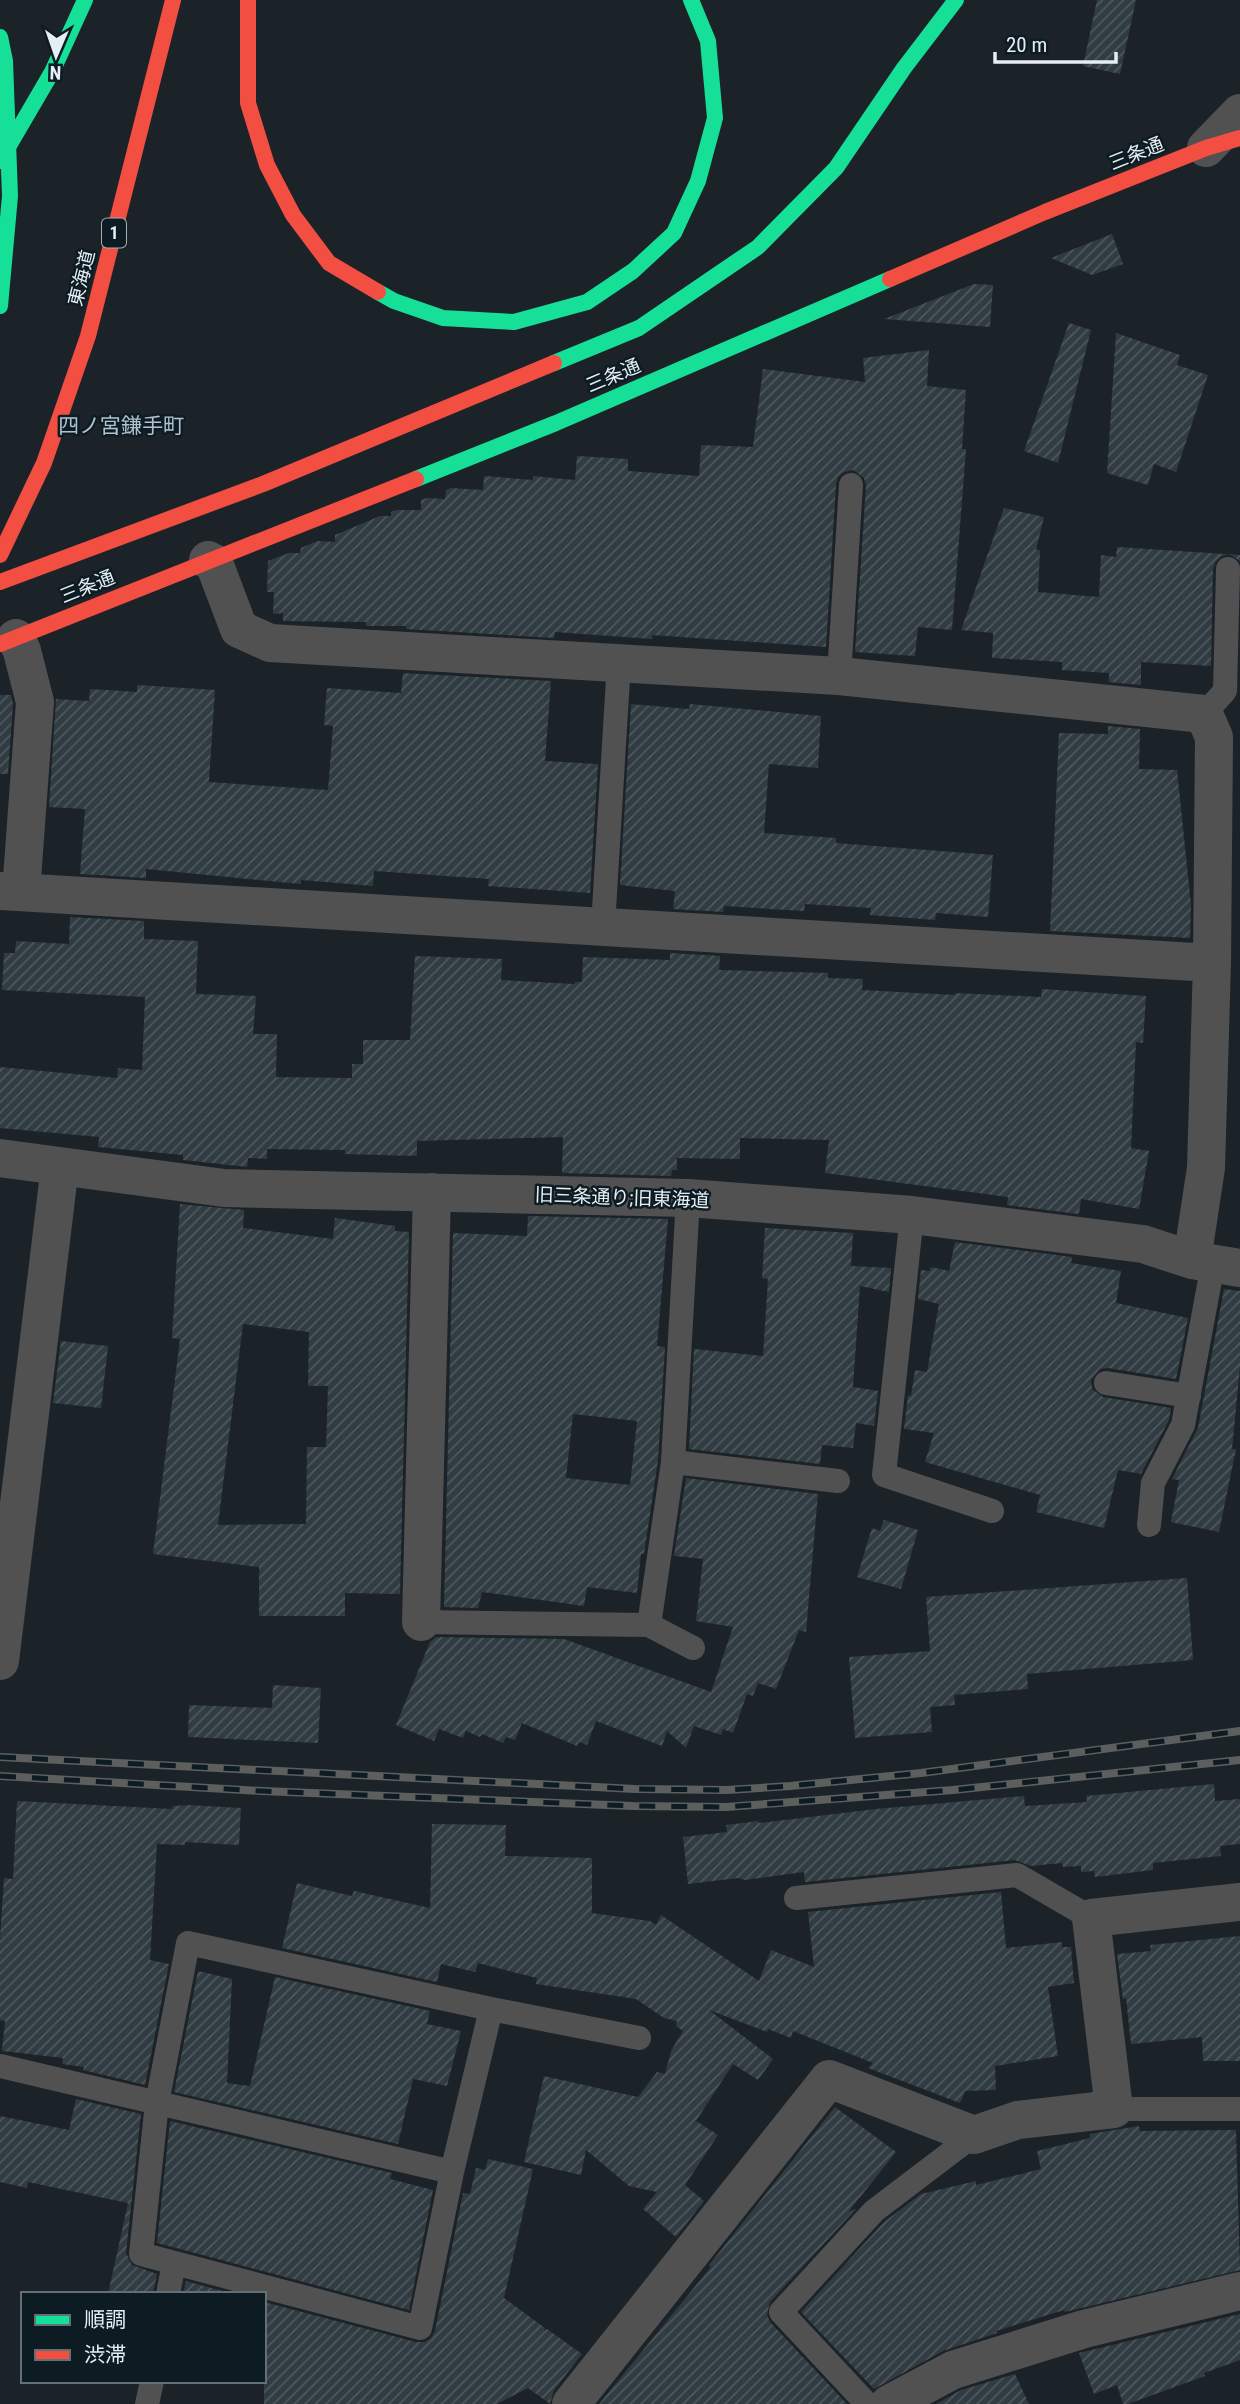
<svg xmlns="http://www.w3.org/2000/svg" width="1240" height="2404" font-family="'Roboto Condensed','Noto Sans JP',sans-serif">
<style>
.building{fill:url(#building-hatch);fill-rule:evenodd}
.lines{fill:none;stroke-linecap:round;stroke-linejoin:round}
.lane{stroke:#525152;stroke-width:24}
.street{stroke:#525152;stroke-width:38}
.fast{stroke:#16e098;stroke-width:16}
.jam{stroke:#f24e42;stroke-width:16}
.rail-casing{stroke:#5d5f5f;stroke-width:8}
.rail{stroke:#0d1b23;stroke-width:5;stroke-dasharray:16;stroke-linecap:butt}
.fast-bridge{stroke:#16e098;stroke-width:16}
.labels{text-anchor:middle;stroke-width:5;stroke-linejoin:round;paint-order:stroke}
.shield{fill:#0d1b23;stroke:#a4afb5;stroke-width:2}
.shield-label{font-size:18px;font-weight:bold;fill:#e5eef4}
.street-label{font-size:19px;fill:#e5eef4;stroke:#0d1b23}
.neighbourhood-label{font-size:21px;fill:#b1c2cd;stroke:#0d1b23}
</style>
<defs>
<pattern id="building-hatch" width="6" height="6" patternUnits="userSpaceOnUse" patternTransform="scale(1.75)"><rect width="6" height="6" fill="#303b42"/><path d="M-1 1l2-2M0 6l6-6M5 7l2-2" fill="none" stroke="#4e585e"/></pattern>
</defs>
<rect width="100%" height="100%" fill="#1c2328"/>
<path class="building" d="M1097 0H1136L1120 74 1083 66Z
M1112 234 1123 264 1092 275 1051 258Z
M974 284 993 285 990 327 884 319Z
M1069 323 1091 330 1058 463 1024 451Z
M1116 333 1180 355 1177 365 1208 375 1176 472 1154 464 1148 485 1107 473Z
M929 350 927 386 966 390 962 449H966L952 630 918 627 915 656 855 652 866 486 864 478 853 470 844 472 838 477 836 484 826 647 652 635V639L555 632 554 638 406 629V626H366V622L283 621V613L273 614 274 592H267L268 561 289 553H300L301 548 317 541 335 542V535L380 516H391V512L396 510H421V500L427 498 445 499 446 490 451 488 483 490 484 476 533 480V476L575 480 577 456 628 459V471L699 476 701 445 753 447 763 369 865 382 863 358Z
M1004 508 1044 517 1036 550H1040L1038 592 1099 597 1101 555 1116 557 1117 547 1240 555V561L1229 554 1222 556 1216 561 1213 568 1211 666 1141 662V685L1109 682V673L1062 670V662L992 658 993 633 961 630Z
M403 673 551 681 545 761 598 764 590 893 488 886 489 879 374 871 373 886 301 880V884L146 869V878L80 874 85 809 49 807 56 699 89 701 90 689 137 692V685L215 690 209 782 328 790 333 726 324 725 327 688 401 693Z
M0 695H11L13 704 8 774H0Z
M631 704 689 709 690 704 821 716 818 768 769 764 764 833 836 838V843L993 855 988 917 936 913 935 920 870 915 871 908 805 904 804 911 724 906 723 912 673 909 675 891 620 885Z
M1108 726 1140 729 1139 769 1177 770 1191 905 1190 938 1050 931 1059 733 1108 734Z
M70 917 144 921V939L198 941 196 994 256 996 253 1034H277L276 1077 352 1078V1064H363V1040H410L415 956 502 959 501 980 575 984V982H582L583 957 670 960V953L720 956 719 970 828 973V978L863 979 862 990 955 995V993L1041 997 1042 989 1146 996 1143 1043 1136 1042 1131 1148 1149 1151 1139 1209 1081 1199 1079 1214 1007 1205 1008 1197 825 1173 829 1140 740 1138V1159L677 1158V1170H672L671 1176 562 1173 563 1137 417 1141V1156L345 1154V1150L267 1149V1159L248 1158 247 1167 183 1160V1155L98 1147 99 1137 0 1128V1067L117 1078 118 1068 142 1070 145 997 2 990 4 953H15L16 941 69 944Z
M180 1204 244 1210 243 1228 301 1235 333 1239 335 1218 395 1226V1231L409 1232 400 1594 345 1593V1616H259V1567L153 1554 180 1339 172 1338ZM243 1324 309 1332 308 1386H328L326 1447H307L306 1524 218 1525Z
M528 1216 668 1219 657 1346 665 1347 658 1460 644 1554H641L637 1593 587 1587 584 1606 482 1592 478 1608 444 1607 453 1233 527 1236ZM573 1414 637 1421 630 1485 566 1478Z
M765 1228 853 1233 851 1266 891 1268 889 1292 860 1286 853 1387 878 1391 874 1426 856 1423 853 1448 822 1445 820 1464 689 1449 694 1349 763 1356 768 1279 762 1278Z
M955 1242 1072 1257 1071 1263 1121 1271 1116 1303 1188 1318 1176 1379 1108 1368 1100 1369 1091 1380 1092 1389 1103 1397 1171 1408 1169 1420 1141 1474 1118 1470 1104 1528 1036 1512 1040 1495 925 1462 934 1433 904 1429 908 1395 911 1396 915 1370 927 1372 939 1304 918 1299 921 1270 930 1271 931 1267 949 1271Z
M1224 1289 1240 1291V1367L1232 1449H1236L1219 1532 1171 1522 1179 1480 1172 1479 1198 1428Z
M61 1341 108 1346 101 1408 53 1403Z
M686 1478 818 1494 806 1632 799 1630 776 1689 758 1683 753 1696 747 1694 733 1733 723 1729 721 1735 694 1726 686 1748 667 1731 662 1746 596 1721 587 1745 579 1742 577 1746 522 1723 515 1740 506 1737 503 1743 482 1734 480 1737 466 1731 463 1738 439 1729 434 1741 396 1725 430 1642 436 1637 564 1639 711 1692 733 1627 696 1621 703 1559 674 1556Z
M884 1520 918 1530 901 1589 857 1577 872 1528 880 1531Z
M1187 1578 1193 1660 1027 1674 1028 1689 954 1695 955 1705 930 1707 932 1732 855 1738 849 1657 930 1651 926 1597Z
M273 1685 321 1688 318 1743 188 1737 189 1705 272 1708Z
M1214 1784 1215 1801 1240 1799V1844L1220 1846 1221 1856 1153 1863V1870L1095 1877 1094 1871 1081 1872V1866L1063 1867 1062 1863 1031 1866 1015 1860 805 1882 804 1872 745 1880 738 1878 688 1884 683 1837 727 1832 726 1825 759 1821V1823L876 1809 1024 1796 1025 1806 1087 1802 1086 1796Z
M17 1801 172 1809 173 1806 188 1805 241 1808 239 1845 185 1842V1845L157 1844 150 1960 169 1964 145 2085 83 2070 84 2067 62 2064 63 2058 2 2051 5 2021 0 2020V1939L4 1878 13 1879Z
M432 1824 506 1825 505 1856 592 1858V1913L650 1921 656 1925 661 1915 759 1981 771 1950 814 1967 808 1912 1001 1892 1006 1948 1062 1942V1947H1071L1074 1983 1048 1987 1058 2056 995 2066 996 2090 965 2091 960 2103 868 2068 873 2063 793 2031 791 2038 768 2029 767 2032 709 2010 773 2059 758 2080 733 2064 696 2121 718 2135 685 2185 704 2201 676 2237 643 2209 657 2192 629 2186 586 2150 581 2175 524 2162 544 2076 638 2097 657 2072 665 2074 671 2051 683 2031 676 2026 677 2021 664 2018 636 1999 536 1984 537 1978 478 1963 475 1972 441 1964 437 1982 282 1948 297 1883 352 1896 354 1891 430 1908Z
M1240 1936V2061H1203L1202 2037 1131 2044 1126 1998 1123 1999 1117 1954 1151 1951 1150 1945Z
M198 1971 232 1979 227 2083 250 2086 275 1977 430 2011 427 2024 461 2031 447 2086 413 2079 398 2144 174 2092Z
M76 2099 141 2114 126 2253 132 2265 157 2274 153 2294H108L128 2203 28 2182 27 2188 0 2182V2116L69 2130Z
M835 2107 896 2152 849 2211 856 2209 770 2302 767 2315 770 2322 847 2404H599L711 2267 709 2265Z
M170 2121 392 2173 390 2179 433 2190 409 2310 157 2243Z
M1139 2126 1140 2131 1236 2130 1240 2270 1065 2312 1064 2310 996 2331 997 2333 943 2351 874 2389 801 2312 884 2222 921 2194 976 2181V2185L1041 2169 1037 2151 1090 2138V2134Z
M488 2159 533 2169 504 2298 545 2328 544 2331 547 2329 582 2354 554 2390 550 2404 528 2388 497 2404H264V2302L416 2342H425L431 2338 435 2331 463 2193 470 2194 476 2168 485 2170Z
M186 2281 233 2294H183Z
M1240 2314V2360L1204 2373 1205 2376 1128 2404H1123L1117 2385 1094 2394 1079 2353Z
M1015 2374 1029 2404H936L961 2390Z"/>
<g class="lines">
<path class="lane" d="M839 676 851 485
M1204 714 1225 691 1228 569
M603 926 619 662
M912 1215 884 1475 992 1511
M1106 1383 1189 1396
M673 1462 838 1481
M1149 1525 1153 1483 1183 1425 1213 1264
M421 1622 649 1625 693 1648
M649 1625 673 1462 688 1198
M796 1898 1017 1875 1091 1918
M491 2009 452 2172 420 2328 141 2254 157 2103 188 1943 491 2009 639 2038
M0 2066 452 2172
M1114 2109H1240
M168 2294 174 2263
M147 2404 152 2381
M867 2404 781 2312 874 2211 974 2135"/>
<path class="street" d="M1206 148 1240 113
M208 560 214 563 239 629 270 643 839 676 1204 714 1214 737 1212 963 1206 1168 1192 1260
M16 638 22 651 35 702 21 892
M0 891 1212 963
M0 1158 224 1188 688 1198 912 1215 1143 1244 1192 1260 1240 1268
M421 1622 432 1192
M0 1661 60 1166
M571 2404 829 2079 974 2135 1018 2120 1114 2109 1091 1918 1240 1902
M889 2404 953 2370 1084 2329 1240 2291"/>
<path class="fast" d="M0 161 52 72 85 0
M378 292 394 301 443 318 514 322 587 302 633 271 674 233 698 181 715 118 708 41 691 0
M554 363 639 328 758 247 836 168 904 68 956 0
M416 479 556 423 890 279"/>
<path class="jam" d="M248 0V103L267 165 293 215 329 263 378 292
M890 279 1045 212 1206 148 1240 138
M0 555 44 463 88 336 173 0
M0 582 263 484 554 363
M0 644 416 479"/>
<defs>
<path id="rail" d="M0 1757 635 1789 727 1790 790 1786 921 1773 1240 1731
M0 1776 262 1791 633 1806 726 1807 953 1790 1240 1760"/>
</defs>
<use href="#rail" class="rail-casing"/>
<use href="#rail" class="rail"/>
<path class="fast-bridge" d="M0 37 5 61 10 196 0 306"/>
</g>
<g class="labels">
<rect class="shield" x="102" y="218.5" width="24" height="29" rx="5"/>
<g class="shield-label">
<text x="114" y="239">1</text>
</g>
<g class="street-label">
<text transform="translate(1136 153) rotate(-22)" y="7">三条通</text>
<text transform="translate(81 278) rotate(-76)" y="7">東海道</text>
<text transform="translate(613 375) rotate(-23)" y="7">三条通</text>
<text transform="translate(87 586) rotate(-22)" y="7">三条通</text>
<text transform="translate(622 1197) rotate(2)" y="7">旧三条通り;旧東海道</text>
</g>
<g class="neighbourhood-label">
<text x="121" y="433">四ノ宮鎌手町</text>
</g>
</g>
<rect x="21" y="2292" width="245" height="91" fill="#0d1b23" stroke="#636f77" stroke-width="2"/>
<rect x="35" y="2315" width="35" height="10" fill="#16e098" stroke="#636f77" stroke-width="2"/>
<text x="84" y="2327" font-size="21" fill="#e5eef4">順調</text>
<rect x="35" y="2350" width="35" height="10" fill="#f24e42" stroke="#636f77" stroke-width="2"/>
<text x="84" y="2362" font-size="21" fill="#e5eef4">渋滞</text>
<g transform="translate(56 56) rotate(182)" stroke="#0d1b23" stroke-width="5" paint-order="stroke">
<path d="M0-5L12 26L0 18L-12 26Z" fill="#e5eef4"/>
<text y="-10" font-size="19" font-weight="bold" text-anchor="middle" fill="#e5eef4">N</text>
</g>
<path d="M995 52v10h121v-10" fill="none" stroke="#e5eef4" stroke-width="3.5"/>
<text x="1006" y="52" font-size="21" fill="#e5eef4" stroke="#0d1b23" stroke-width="5" paint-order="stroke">20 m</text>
</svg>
